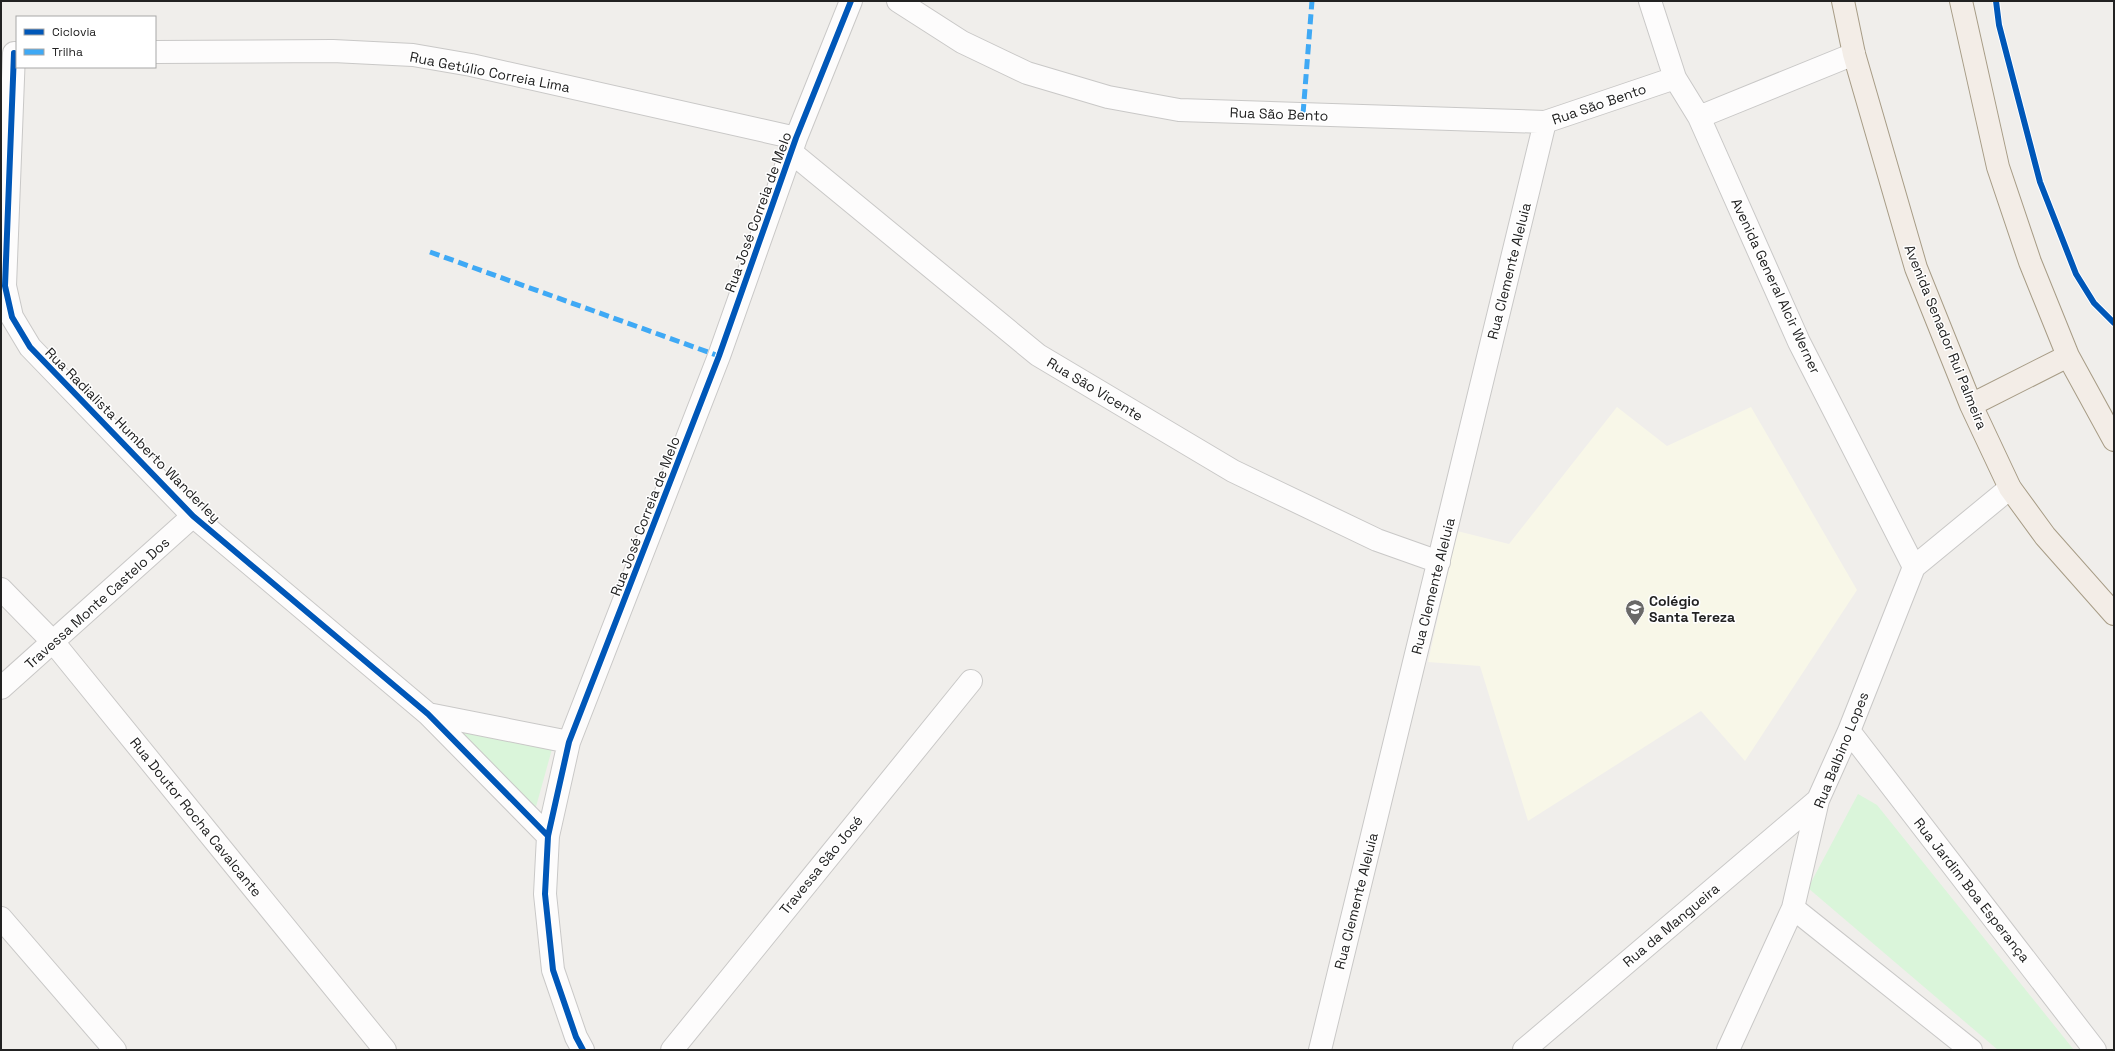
<svg xmlns="http://www.w3.org/2000/svg" width="2115" height="1051" font-family="'Space Grotesk',sans-serif">
<style>
.education{fill:#f8f7e8}
.park{fill:#daf5da}
.lines{fill:none;stroke-linecap:round;stroke-linejoin:round}
.minor-casing{stroke:#c9c8c7;stroke-width:24}
.major-casing{stroke:#a79c86;stroke-width:24}
.minor{stroke:#fdfcfc;stroke-width:22}
.major{stroke:#f3ede7;stroke-width:22}
.quiet{stroke:#3fa9f5;stroke-width:5;stroke-dasharray:10 5;stroke-linecap:butt}
.cycleway-casing{stroke:#fff;stroke-width:8}
.cycleway{stroke:#0057b8;stroke-width:6}
.labels{text-anchor:middle;stroke-width:3;stroke-linejoin:round;paint-order:stroke}
.street-label{font-size:14px;fill:#222;stroke:#fff}
.poi-label{font-size:14px;font-weight:bold;fill:#222;stroke:#fff;text-anchor:start}
</style>
<rect width="100%" height="100%" fill="#f0eeeb"/>
<path class="education" d="M1617 407 1667 446 1751 407 1857 590 1745 761 1701 711 1528 821 1480 666 1428 662 1457 531 1509 544Z"/>
<path class="park" d="M451 729 552 749 534 814Z
M1858 794 1877 805 2074 1050H1998L1808 888Z"/>
<g class="lines">
<defs>
<path id="minor" d="M898 1 962 42 1027 73 1108 97 1179 110 1545 122 1675 78
M1650 1 1675 78 1699 117 1799 342 1914 567
M155 52 333 51 413 55 471 65 796 138
M14 53 5 286 12 317 30 347 193 516 428 714 548 836
M1699 117 1854 54
M791 152 1038 355 1233 471 1377 540 1439 562
M1 589 54 643 385 1050
M1 688 193 516
M428 714 569 742
M1849 731 2095 1050
M1793 908 1971 1050
M1 918 115 1050
M583 1050 576 1037 553 970 545 894 548 836 569 742 719 356 796 138 851 1
M672 1050 971 681
M1320 1050 1545 122
M1524 1050 1818 800
M1728 1050 1793 908 1818 800 1849 731 1914 567 2010 488"/>
<path id="major" d="M1843 1 1854 54 1916 268 1971 405 2010 488 2045 536 2114 614
M1961 1 1998 167 2030 262 2068 356 2114 440
M1971 405 2068 356"/>
</defs>
<use href="#minor" class="minor-casing"/>
<use href="#major" class="major-casing"/>
<use href="#minor" class="minor"/>
<use href="#major" class="major"/>
<path class="quiet" d="M1303 114 1312 1
M430 252 719 356"/>
<defs>
<path id="cycleway" d="M1996 1 1999 25 2040 182 2076 274 2094 303 2114 323
M14 53 5 286 12 317 30 347 193 516 428 714 548 836
M583 1050 576 1037 553 970 545 894 548 836 569 742 719 356 796 138 851 1"/>
</defs>
<use href="#cycleway" class="cycleway-casing"/>
<use href="#cycleway" class="cycleway"/>
</g>
<defs>
<symbol id="school-pin" viewBox="-11 -11 22 30"><path d="M0 17L-7.5 6A9.5 9.5 0 1 1 7.5 6Z" fill="#6a6968" stroke="#fff"/><path d="M0-5L7-2L0 1L-7-2ZM-4 1L0 2.5L4 1V4Q0 6-4 4Z" fill="#fff"/></symbol>
</defs>
<g fill-rule="evenodd">
<use href="#school-pin" x="1624" y="598" width="22" height="30"/>
</g>
<g class="labels">
<g class="street-label">
<text transform="translate(490 72) rotate(11)" y="5">Rua Getúlio Correia Lima</text>
<text transform="translate(1599 104) rotate(-19)" y="5">Rua São Bento</text>
<text transform="translate(1279 114) rotate(2)" y="5">Rua São Bento</text>
<text transform="translate(758 212) rotate(-70)" y="5">Rua José Correia de Melo</text>
<text transform="translate(1509 271) rotate(-76)" y="5">Rua Clemente Aleluia</text>
<text transform="translate(1776 286) rotate(65)" y="5">Avenida General Alcir Werner</text>
<text transform="translate(1946 337) rotate(68)" y="5">Avenida Senador Rui Palmeira</text>
<text transform="translate(1095 389) rotate(31)" y="5">Rua São Vicente</text>
<text transform="translate(133 435) rotate(45)" y="5">Rua Radialista Humberto Wanderley</text>
<text transform="translate(645 516) rotate(-69)" y="5">Rua José Correia de Melo</text>
<text transform="translate(1433 586) rotate(-76)" y="5">Rua Clemente Aleluia</text>
<text transform="translate(97 603) rotate(-42)" y="5">Travessa Monte Castelo Dos</text>
<text transform="translate(1841 750) rotate(-68)" y="5">Rua Balbino Lopes</text>
<text transform="translate(196 817) rotate(51)" y="5">Rua Doutor Rocha Cavalcante</text>
<text transform="translate(821 865) rotate(-51)" y="5">Travessa São José</text>
<text transform="translate(1972 890) rotate(52)" y="5">Rua Jardim Boa Esperança</text>
<text transform="translate(1356 901) rotate(-76)" y="5">Rua Clemente Aleluia</text>
<text transform="translate(1671 925) rotate(-40)" y="5">Rua da Mangueira</text>
</g>
<g class="poi-label">
<text x="1649" y="606">Colégio<tspan x="1649" dy="16">Santa Tereza</tspan></text>
</g>
</g>
<rect width="2115" height="1051" fill="none" stroke="#222222" stroke-width="4"/>
<rect x="16" y="16" width="140" height="52" fill="#ffffff" stroke="#a7a7a7"/>
<rect x="24" y="29" width="20" height="6" fill="#0057b8" stroke="#a7a7a7"/>
<text x="52" y="36" font-size="12" fill="#222222">Ciclovia</text>
<rect x="24" y="49" width="20" height="6" fill="#3fa9f5" stroke="#a7a7a7"/>
<text x="52" y="56" font-size="12" fill="#222222">Trilha</text>
</svg>
